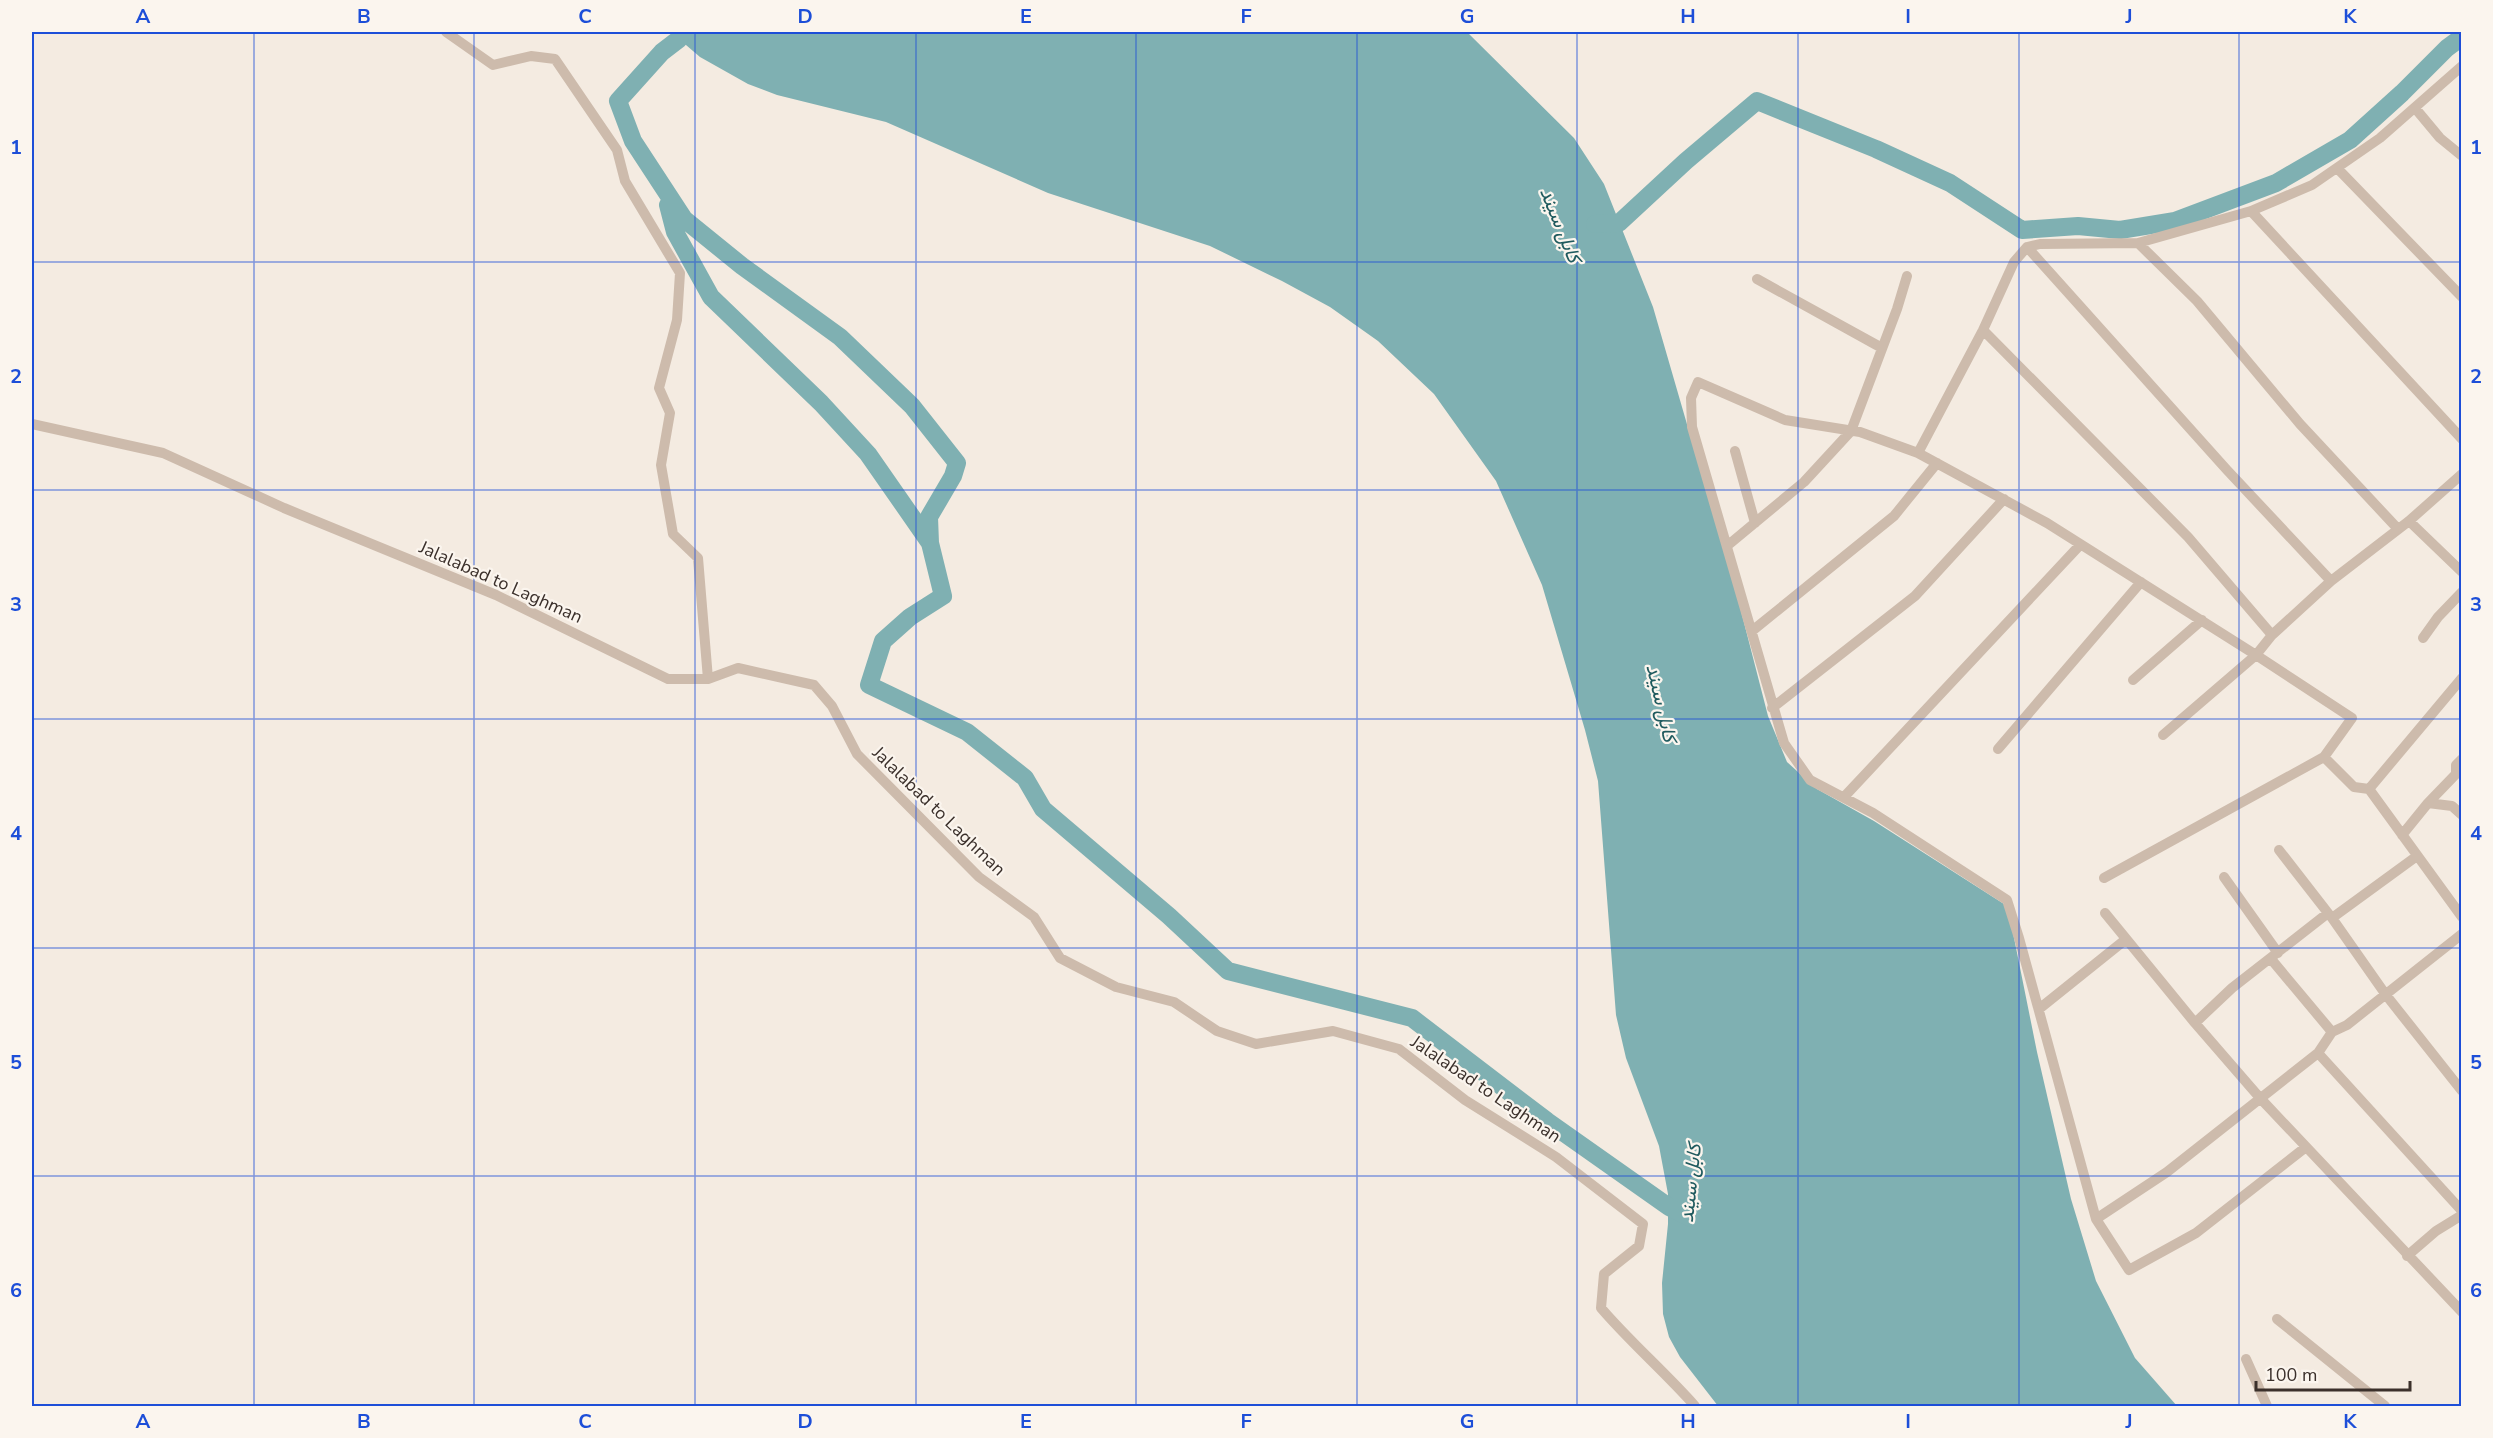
<svg xmlns="http://www.w3.org/2000/svg" width="2493" height="1438" font-family="'Nunito Sans',Vazirmatn,sans-serif">
<style>
.water{fill:#7fb0b2}
.lines{fill:none;stroke-linecap:round;stroke-linejoin:round}
.river{stroke:#7fb0b2;stroke-width:18}
.minor{stroke:#cdbbac;stroke-width:10}
.grid{fill:none;stroke:#1d4ed8;stroke-width:1.5;stroke-opacity:0.55}
.labels{text-anchor:middle;stroke-width:4.5;stroke-linejoin:round;paint-order:stroke}
.street-label{font-size:18px;fill:#3b302b;stroke:#fbf5ee}
.water-label{font-size:20px;font-style:italic;fill:#1f5a5e;stroke:#fbf5ee}
.neatline{fill:none;stroke:#1d4ed8;stroke-width:2}
.grid-label{font-size:20px;text-anchor:middle;font-weight:bold;fill:#1d4ed8}
</style>
<rect width="100%" height="100%" fill="#f4ebe1"/>
<path class="water" d="M674 32H1467L1574 138 1604 184 1653 307 1740 607 1768 716 1787 762 1817 789 1874 821 2004 904 2010 918 2037 1052 2071 1199 2096 1281 2135 1358 2177 1406H1718L1680 1357 1669 1337 1663 1314 1662 1283 1668 1224V1194L1659 1146 1626 1058 1616 1015 1598 781 1585 730 1542 585 1496 481 1434 394 1378 341 1330 307 1282 281 1210 246 1048 193 886 122 777 95 748 84 700 57 679 39Z"/>
<g class="lines">
<path class="river" d="M681 32 679 39 662 52 618 101 633 141 684 219 742 266 840 337 912 406 957 463 953 476 929 517 930 543 943 596 910 617 883 641 869 685 967 732 1025 778 1043 809 1169 916 1228 971 1412 1018 1547 1121 1669 1207 1691 1218
M668 205 675 232 711 297 821 403 868 454 930 543
M1595 224 1619 223 1686 161 1757 101 1876 149 1950 183 2022 230 2078 226 2120 230 2175 221 2276 183 2350 140 2402 93 2447 48 2462 37"/>
<path class="minor" d="M446 32 493 65 531 56 555 59 617 150 625 181 680 273 677 320 659 388 670 413 661 465 673 534 698 558 708 679
M2415 108 2440 138 2462 156
M2337 168 2462 297
M2251 211 2462 439
M2138 243 2197 301 2300 424 2398 529
M2027 247 2227 470 2331 581
M1757 279 1882 348
M1983 330 2188 537 2272 635
M32 424 163 453 284 508 496 595 668 679H708L738 668 814 685 832 706 857 754 979 877 1034 917 1060 958 1116 987 1174 1002 1217 1031 1256 1044 1333 1031 1399 1049 1465 1100 1556 1157 1643 1224 1639 1246 1604 1274 1601 1308C1631 1343 1665 1372 1695 1406
M1735 451 1755 523
M1918 453 1983 330 2014 262 2027 247 2040 244 2138 243 2251 211 2312 185 2380 138 2462 66
M2409 521 2462 572
M1727 546 1804 482 1851 431 1897 309 1907 276
M1752 631 1894 516 1937 463
M2423 638 2438 617 2462 592
M2133 680 2202 620
M1772 708 1915 596 2004 499
M2163 735 2256 655 2272 635 2331 581 2409 521 2462 474
M1998 749 2141 582
M2369 789 2462 678
M1844 797 2080 545
M2428 803 2456 774V765L2462 759
M2402 835 2428 803 2452 806 2462 815
M2279 850 2328 913
M2224 877 2278 953
M2104 878 2324 757
M2105 913 2195 1023 2260 1098 2462 1312
M2332 918 2386 995 2462 1091
M2271 959 2332 1032
M2039 1009 2125 940
M2195 1023 2232 988 2328 913 2332 918 2417 856
M2318 1053 2462 1211
M2306 1147 2196 1233 2129 1270 2096 1219 2019 938 2007 900 1873 813 1810 780 1784 743 1692 427 1691 398 1698 382 1785 420 1860 432 1918 453 2047 523 2256 655 2352 718 2324 757 2354 787 2369 789 2462 917
M2096 1219 2167 1172 2318 1053 2332 1032 2347 1025 2462 934
M2407 1256 2436 1231 2462 1215
M2277 1319 2385 1406
M2246 1359 2267 1406"/>
</g>
<path class="grid" d="M254 32V1406M474 32V1406M695 32V1406M916 32V1406M1136 32V1406M1357 32V1406M1577 32V1406M1798 32V1406M2019 32V1406M2239 32V1406M32 262H2462M32 490H2462M32 719H2462M32 948H2462M32 1176H2462"/>
<g class="labels">
<g class="street-label">
<text transform="translate(501 582) rotate(24)" y="6">Jalalabad to Laghman</text>
<text transform="translate(939 811) rotate(44)" y="6">Jalalabad to Laghman</text>
<text transform="translate(1486 1089) rotate(34)" y="6">Jalalabad to Laghman</text>
</g>
<g class="water-label">
<text transform="translate(1561 225) rotate(68)" y="7">کابل سيند</text>
<text transform="translate(1662 703) rotate(77)" y="7">کابل سيند</text>
<text transform="translate(1690 1183) rotate(-84)" y="7">کابل سيند</text>
</g>
</g>
<rect width="2493" height="1438" fill="none" stroke="#fbf5ee" stroke-width="66"/>
<path d="M2256 1381v9h154v-9" fill="none" stroke="#3b302b" stroke-width="3"/>
<text x="2265" y="1381" font-size="18" fill="#3b302b" stroke="#fbf5ee" stroke-width="4.5" paint-order="stroke">100 m</text>
<rect x="33" y="33" width="2427" height="1372" class="neatline"/>
<g class="grid-label">
<text x="143" y="23">A</text>
<text x="364" y="23">B</text>
<text x="585" y="23">C</text>
<text x="805" y="23">D</text>
<text x="1026" y="23">E</text>
<text x="1246" y="23">F</text>
<text x="1467" y="23">G</text>
<text x="1688" y="23">H</text>
<text x="1908" y="23">I</text>
<text x="2129" y="23">J</text>
<text x="2350" y="23">K</text>
<text x="16" y="154">1</text>
<text x="2476" y="154">1</text>
<text x="16" y="383">2</text>
<text x="2476" y="383">2</text>
<text x="16" y="611">3</text>
<text x="2476" y="611">3</text>
<text x="16" y="840">4</text>
<text x="2476" y="840">4</text>
<text x="16" y="1069">5</text>
<text x="2476" y="1069">5</text>
<text x="16" y="1297">6</text>
<text x="2476" y="1297">6</text>
<text x="143" y="1428">A</text>
<text x="364" y="1428">B</text>
<text x="585" y="1428">C</text>
<text x="805" y="1428">D</text>
<text x="1026" y="1428">E</text>
<text x="1246" y="1428">F</text>
<text x="1467" y="1428">G</text>
<text x="1688" y="1428">H</text>
<text x="1908" y="1428">I</text>
<text x="2129" y="1428">J</text>
<text x="2350" y="1428">K</text>
</g>
</svg>
